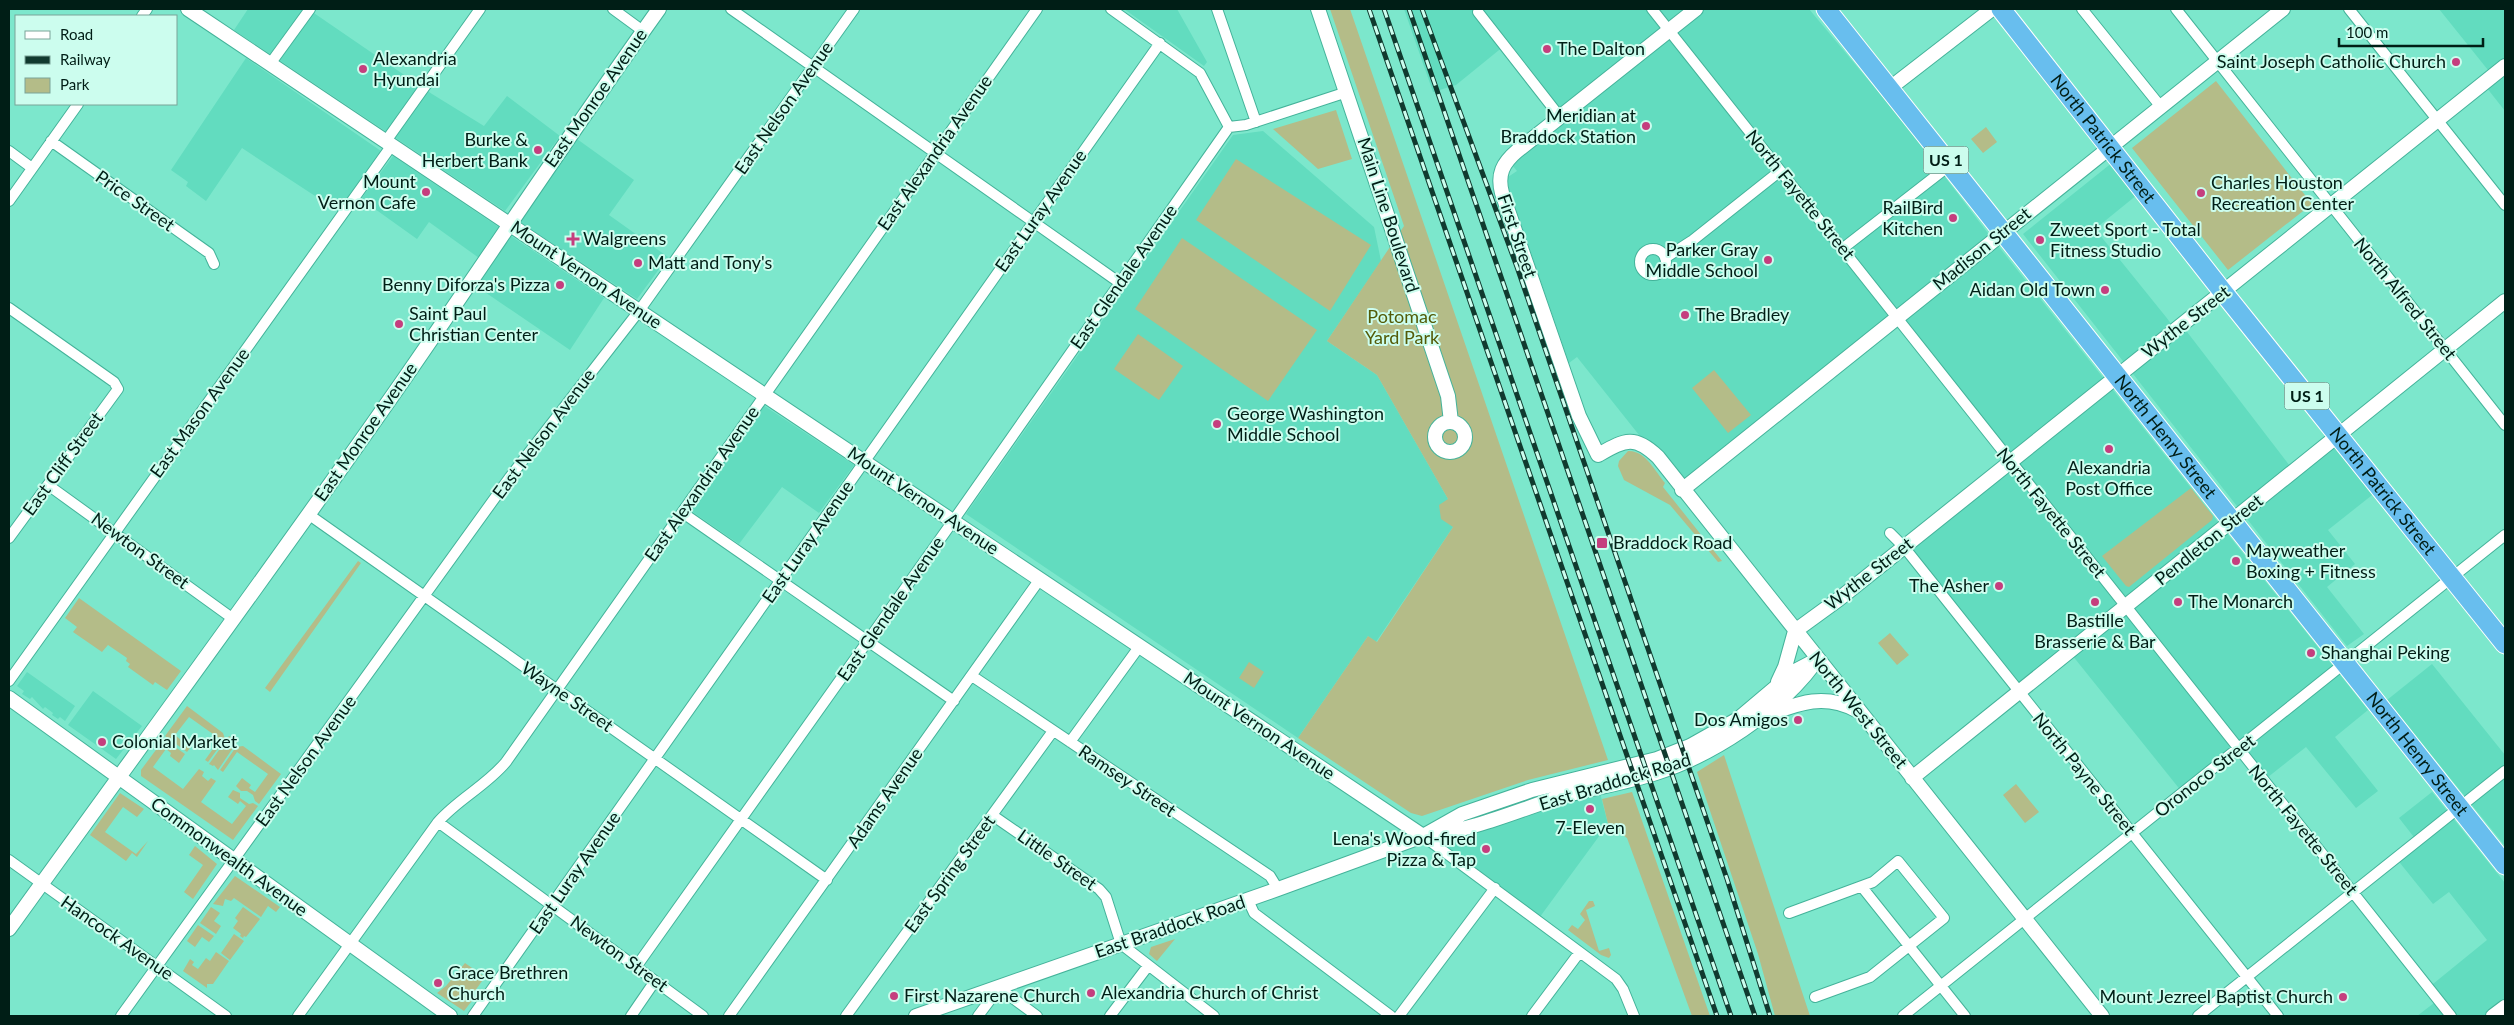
<svg xmlns="http://www.w3.org/2000/svg" width="2514" height="1025" font-family="Lato,sans-serif">
<style>
.built{fill:#62dcbf}
.green{fill:#b4bc88}
.lines{fill:none;stroke-linecap:round;stroke-linejoin:round}
.street-casing{stroke:#44b39a;stroke-width:12}
.secondary-casing{stroke:#44b39a;stroke-width:16}
.highway-casing{stroke:#fff;stroke-width:21}
.street{stroke:#fff;stroke-width:10}
.secondary{stroke:#fff;stroke-width:14}
.highway{stroke:#68beee;stroke-width:19}
.rail-casing{stroke:#113a2f;stroke-width:5}
.rail{stroke:#ccfdee;stroke-width:3;stroke-dasharray:9;stroke-linecap:butt}
.poi-dot{fill:#c53e7e;stroke:#ccfdee;stroke-width:2}
.labels{text-anchor:middle;stroke-width:4;stroke-linejoin:round;paint-order:stroke}
.shield{fill:#ccfdee;stroke:#3d6157;stroke-width:1}
.shield-label{font-size:16px;font-weight:bold;fill:#001e16}
.poi-label{font-size:18px;fill:#001e16;stroke:#ccfdee;text-anchor:start}
.street-label{font-size:18px;fill:#001e16;stroke:#ccfdee}
.park-label{font-size:18px;fill:#535a07;stroke:#ccfdee}
</style>
<rect width="100%" height="100%" fill="#7ce7cc"/>
<path class="built" d="M248 9H308L432 94 484 126 507 96 560 136 505 211 234 30Z
M1124 9H1177L1207 62 1204 66Z
M1404 9H1809L1900 118 1987 232 2368 710 2335 737 2378 791 2356 808 2306 747 2263 781 2238 749 2182 792 2068 650 2017 691 1903 547 2010 461 1896 317 1682 489 1577 357 1569 363 1509 189 1508 177 1517 171 1508 160 1559 117 1504 46 1456 85 1433 92Z
M2439 9H2505V111L2483 83 2492 75Z
M246 58 381 151 338 211 242 148 206 201 186 186 188 182 171 170Z
M1263 131 1374 227 1381 261 1327 341 1377 375 1448 499 1453 527 1376 642 1368 636 1298 738 966 514 1233 135Z
M577 139 634 180 609 215 668 257 637 299 520 222Z
M393 156 500 228 479 258 429 222 417 239 361 199Z
M2118 158 2143 190 2095 229 2166 317 2175 329 2181 324 2293 470 2338 434 2381 488 2328 530 2355 564 2327 587 2364 634 2347 646 2023 234Z
M511 236 604 298 570 350 476 286Z
M763 405 854 465 819 513 782 487 739 544 690 510Z
M2432 664 2505 755V846L2387 700Z
M27 672 75 706 65 721 60 717 58 719 52 715 53 713 45 707 43 709 32 697 30 699 22 694 24 691 17 686Z
M93 691 142 726 116 759 68 725Z
M1599 789 1608 824 1534 925 1426 846Z
M2432 792 2505 883V1016H2417L2438 1000 2428 988 2487 940 2449 892 2433 904 2396 858 2417 841 2399 818Z"/>
<path class="green" d="M1330 9H1350L1608 760 1528 780 1422 816 1411 813 1298 738 1368 636 1377 642 1453 527 1441 519 1439 505 1448 499 1377 375 1327 341 1404 226Z
M2216 81 2312 204 2228 270 2132 148Z
M1336 110 1352 159 1318 169 1273 129Z
M1986 127 1997 142 1983 153 1971 139Z
M1236 159 1371 245 1330 311 1196 220Z
M1182 238 1317 330 1268 401 1135 309Z
M1138 334 1183 366 1159 400 1114 369Z
M1714 370 1751 415 1728 433 1692 388Z
M1628 451C1645 450 1655 471 1665 483L1663 487 1722 561 1718 562 1670 505 1624 480 1618 466 1619 461Z
M2191 488 2213 516 2212 520 2129 587 2126 586 2102 556Z
M358 561 361 563 270 692 265 688Z
M79 598 181 671 167 690 155 682 153 685 128 667 130 664 126 661 127 658 108 645 102 652 73 632 77 627 65 618Z
M1890 633 1909 655 1897 665 1878 643Z
M1249 662 1264 672 1254 688 1239 678Z
M187 706 223 733 225 739 208 762 205 760 220 739 189 717 175 735 181 740 183 737 193 744 187 752 165 736Z
M229 736 237 742 218 770 214 765 213 766 209 764Z
M164 739 185 754 179 763 170 756 171 753 166 749 153 767 183 789 199 769 204 772 202 776 208 781 211 778 216 781 201 802 232 824 246 806 240 801 238 804 228 797 233 790 240 793V798L249 804 253 803 258 806 233 840 141 776V770Z
M243 746 281 774 259 804 255 801 253 795 247 791H241L236 786 242 778 251 785 249 788 255 792 268 774 237 752 223 772 220 770 236 747Z
M1724 755 1810 1016H1775L1758 954 1697 772Z
M2016 784 2039 812 2025 823 2003 795Z
M1632 792 1710 1016H1692L1627 838 1608 824 1602 799Z
M120 793 144 809 137 817 123 807 105 832 136 854 148 841 137 857 132 853 126 861 90 835Z
M195 846 217 864 193 899 184 892 203 865 189 855Z
M235 876 280 907 276 912 268 906 261 917 234 898 231 901 225 899 223 906 213 904Z
M1589 901H1593L1595 906 1586 910 1599 951 1609 948 1611 955 1609 958 1601 955 1568 930 1572 925 1578 929 1585 920 1580 914Z
M211 907 220 913 214 921 221 926 216 934 200 923Z
M243 907 260 919 246 937 244 936 243 938 240 936 241 934 233 928 238 921 235 918Z
M198 925 214 936 209 942 202 937 195 947 187 941Z
M234 934 244 941 230 960 221 953Z
M1175 939 1157 961 1149 954 1151 947Z
M216 952 229 961 213 984H207V988L183 971 190 959 194 962 192 965 198 969 206 958 210 961Z
M465 963 485 977 472 995 475 997 464 1011 437 993 446 986Z"/>
<g class="lines">
<defs>
<path id="street" d="M613 9 643 31
M731 9 1120 283
M1217 9 1256 122
M1652 9 2451 1016
M2082 9 2161 107
M2176 9 2505 425
M2349 9 2505 205
M1478 12 1560 117
M142 16 147 9
M270 64 310 9
M1229 127 1246 125 1347 92
M51 141 209 253 214 264
M386 141 480 9
M9 151 32 168
M9 201 78 104
M1842 249 1950 165
M1640 262a13 13 0 1 1 26 0a13 13 0 1 1-26 0Z
M1665 258 1693 240 1780 171
M9 308 114 382 118 389 9 538
M48 485 232 618
M683 513 954 701
M308 514 827 880
M1890 533 1904 547 2278 1016
M972 676 1270 876 1278 889
M9 681 392 145
M1070 742 1139 647
M992 815 1099 889 1106 897 1121 944 1214 1016
M438 822 703 1016
M1423 836 1616 979 1623 989 1634 1016
M9 860 226 1016
M1862 887 1965 1016
M1248 900 1254 913 1391 1016
M1789 913 1873 882 1898 861 1944 918 1870 977 1815 997
M636 967 953 521 1229 127 1200 73 1111 9
M121 1016 510 477 639 311 854 9
M298 1016 438 822C458 799 486 786 506 762L1037 9
M473 1016 1160 43
M631 1016 655 981
M729 1016 1040 579
M846 1016 1053 731
M978 1016 999 988 1037 1016
M1110 1016 1148 966
M1399 1016 1495 888
M1532 1016 1579 953
M1903 1016 2505 535
M2198 1016 2505 771"/>
<path id="secondary" d="M188 9 1423 836
M1318 9 1448 396 1451 422
M1696 9 1517 151C1503 163 1497 174 1502 193L1579 416 1598 455C1625 440 1634 434 1658 457L2102 1016
M1890 88 1992 9
M1435 437a15 15 0 1 1 30 0a15 15 0 1 1-30 0Z
M1682 490 2283 9
M1795 631 1839 599 2505 66
M1778 682 1785 667 1795 631
M9 698 450 1016
M1767 715C1799 703 1824 693 1856 710
M1912 778 2505 301
M1428 835C1474 830 1516 811 1560 797 1592 788 1625 783 1656 773 1713 755 1778 712 1814 664
M9 929C140 747 274 566 402 382 488 258 571 132 659 9
M916 1016 1278 889 1423 836 1462 814 1532 790 1657 759 1690 746 1738 719 1795 671 1818 659
M2493 1016 2505 1007"/>
<g id="highway">
<path id="s1" d="M1826 9 2505 865"/>
<path id="s2" d="M2001 9 2223 292 2505 644"/>
</g>
</defs>
<use href="#street" class="street-casing"/>
<use href="#secondary" class="secondary-casing"/>
<use href="#highway" class="highway-casing"/>
<use href="#street" class="street"/>
<use href="#secondary" class="secondary"/>
<use href="#highway" class="highway"/>
<defs>
<path id="rail" d="M1369 9 1717 1016
M1384 9 1731 1016
M1409 9 1755 1016
M1422 9 1517 267 1727 879 1770 1016"/>
</defs>
<use href="#rail" class="rail-casing"/>
<use href="#rail" class="rail"/>
</g>
<g class="poi-dot">
<circle cx="1547" cy="49" r="5"/>
<circle cx="2456" cy="62" r="5"/>
<circle cx="363" cy="69" r="5"/>
<circle cx="1646" cy="126" r="5"/>
<circle cx="538" cy="150" r="5"/>
<circle cx="426" cy="192" r="5"/>
<circle cx="2201" cy="193" r="5"/>
<circle cx="1953" cy="218" r="5"/>
<path d="M570.5 231.5h5v5h5v5h-5v5h-5v-5h-5v-5h5z"/>
<circle cx="2040" cy="240" r="5"/>
<circle cx="1768" cy="260" r="5"/>
<circle cx="638" cy="263" r="5"/>
<circle cx="560" cy="285" r="5"/>
<circle cx="2105" cy="290" r="5"/>
<circle cx="1685" cy="315" r="5"/>
<circle cx="399" cy="324" r="5"/>
<circle cx="1217" cy="424" r="5"/>
<circle cx="2109" cy="449" r="5"/>
<rect x="1596" y="537" width="12" height="12" rx="2.5"/>
<circle cx="2236" cy="561" r="5"/>
<circle cx="1999" cy="586" r="5"/>
<circle cx="2095" cy="602" r="5"/>
<circle cx="2178" cy="602" r="5"/>
<circle cx="2311" cy="653" r="5"/>
<circle cx="1798" cy="720" r="5"/>
<circle cx="102" cy="742" r="5"/>
<circle cx="1590" cy="809" r="5"/>
<circle cx="1486" cy="849" r="5"/>
<circle cx="438" cy="983" r="5"/>
<circle cx="1091" cy="993" r="5"/>
<circle cx="894" cy="996" r="5"/>
<circle cx="2343" cy="997" r="5"/>
</g>
<g class="labels">
<g class="shield">
<rect x="1923.5" y="146.5" width="45" height="27" rx="4"/>
<rect x="2284.5" y="382.5" width="45" height="27" rx="4"/>
</g>
<g class="shield-label">
<text x="1946" y="166">US 1</text>
<text x="2307" y="402">US 1</text>
</g>
<g class="poi-label">
<text x="1557" y="55">The Dalton</text>
<text x="373" y="65">Alexandria<tspan x="373" dy="21">Hyundai</tspan></text>
<text x="2446" y="68" text-anchor="end">Saint Joseph Catholic Church</text>
<text x="1636" y="122" text-anchor="end">Meridian at<tspan x="1636" dy="21">Braddock Station</tspan></text>
<text x="528" y="146" text-anchor="end">Burke &amp;<tspan x="528" dy="21">Herbert Bank</tspan></text>
<text x="416" y="188" text-anchor="end">Mount<tspan x="416" dy="21">Vernon Cafe</tspan></text>
<text x="2211" y="189">Charles Houston<tspan x="2211" dy="21">Recreation Center</tspan></text>
<text x="1943" y="214" text-anchor="end">RailBird<tspan x="1943" dy="21">Kitchen</tspan></text>
<text x="2050" y="236">Zweet Sport - Total<tspan x="2050" dy="21">Fitness Studio</tspan></text>
<text x="583" y="245">Walgreens</text>
<text x="1758" y="256" text-anchor="end">Parker Gray<tspan x="1758" dy="21">Middle School</tspan></text>
<text x="648" y="269">Matt and Tony's</text>
<text x="550" y="291" text-anchor="end">Benny Diforza's Pizza</text>
<text x="2095" y="296" text-anchor="end">Aidan Old Town</text>
<text x="409" y="320">Saint Paul<tspan x="409" dy="21">Christian Center</tspan></text>
<text x="1695" y="321">The Bradley</text>
<text x="1227" y="420">George Washington<tspan x="1227" dy="21">Middle School</tspan></text>
<text x="2109" y="474" text-anchor="middle">Alexandria<tspan x="2109" dy="21">Post Office</tspan></text>
<text x="1613" y="549">Braddock Road</text>
<text x="2246" y="557">Mayweather<tspan x="2246" dy="21">Boxing + Fitness</tspan></text>
<text x="1989" y="592" text-anchor="end">The Asher</text>
<text x="2188" y="608">The Monarch</text>
<text x="2095" y="627" text-anchor="middle">Bastille<tspan x="2095" dy="21">Brasserie &amp; Bar</tspan></text>
<text x="2321" y="659">Shanghai Peking</text>
<text x="1788" y="726" text-anchor="end">Dos Amigos</text>
<text x="112" y="748">Colonial Market</text>
<text x="1590" y="834" text-anchor="middle">7-Eleven</text>
<text x="1476" y="845" text-anchor="end">Lena's Wood-fired<tspan x="1476" dy="21">Pizza &amp; Tap</tspan></text>
<text x="448" y="979">Grace Brethren<tspan x="448" dy="21">Church</tspan></text>
<text x="1101" y="999">Alexandria Church of Christ</text>
<text x="904" y="1002">First Nazarene Church</text>
<text x="2333" y="1003" text-anchor="end">Mount Jezreel Baptist Church</text>
</g>
<g class="street-label">
<text transform="translate(596 98) rotate(-55)" y="6">East Monroe Avenue</text>
<text transform="translate(784 108) rotate(-55)" y="6">East Nelson Avenue</text>
<text dy="6" stroke="none"><textPath href="#s2" startOffset="165">North Patrick Street</textPath></text>
<text transform="translate(935 153) rotate(-55)" y="6">East Alexandria Avenue</text>
<text transform="translate(1800 195) rotate(51)" y="6">North Fayette Street</text>
<text transform="translate(135 201) rotate(35)" y="6">Price Street</text>
<text transform="translate(1041 211) rotate(-55)" y="6">East Luray Avenue</text>
<text transform="translate(1388 215) rotate(72)" y="6">Main Line Boulevard</text>
<text transform="translate(1517 236) rotate(71)" y="6">First Street</text>
<text transform="translate(1982 249) rotate(-39)" y="6">Madison Street</text>
<text transform="translate(586 275) rotate(34)" y="6">Mount Vernon Avenue</text>
<text transform="translate(1124 277) rotate(-55)" y="6">East Glendale Avenue</text>
<text transform="translate(2405 299) rotate(51)" y="6">North Alfred Street</text>
<text transform="translate(2186 322) rotate(-38)" y="6">Wythe Street</text>
<text transform="translate(200 413) rotate(-54)" y="6">East Mason Avenue</text>
<text transform="translate(366 432) rotate(-55)" y="6">East Monroe Avenue</text>
<text transform="translate(544 434) rotate(-53)" y="6">East Nelson Avenue</text>
<text dy="6" stroke="none"><textPath href="#s1" startOffset="546">North Henry Street</textPath></text>
<text transform="translate(63 464) rotate(-54)" y="6">East Cliff Street</text>
<text transform="translate(702 484) rotate(-55)" y="6">East Alexandria Avenue</text>
<text dy="6" stroke="none"><textPath href="#s2" startOffset="615">North Patrick Street</textPath></text>
<text transform="translate(923 501) rotate(34)" y="6">Mount Vernon Avenue</text>
<text transform="translate(2051 513) rotate(51)" y="6">North Fayette Street</text>
<text transform="translate(2209 540) rotate(-39)" y="6">Pendleton Street</text>
<text transform="translate(808 542) rotate(-55)" y="6">East Luray Avenue</text>
<text transform="translate(140 551) rotate(36)" y="6">Newton Street</text>
<text transform="translate(1869 574) rotate(-38)" y="6">Wythe Street</text>
<text transform="translate(891 609) rotate(-55)" y="6">East Glendale Avenue</text>
<text transform="translate(567 697) rotate(35)" y="6">Wayne Street</text>
<text transform="translate(1858 710) rotate(51)" y="6">North West Street</text>
<text transform="translate(1259 726) rotate(34)" y="6">Mount Vernon Avenue</text>
<text dy="6" stroke="none"><textPath href="#s1" startOffset="951">North Henry Street</textPath></text>
<text transform="translate(306 761) rotate(-54)" y="6">East Nelson Avenue</text>
<text transform="translate(2084 774) rotate(51)" y="6">North Payne Street</text>
<text transform="translate(2205 776) rotate(-38)" y="6">Oronoco Street</text>
<text transform="translate(1127 781) rotate(34)" y="6">Ramsey Street</text>
<text transform="translate(1615 782) rotate(-17)" y="6">East Braddock Road</text>
<text transform="translate(885 798) rotate(-55)" y="6">Adams Avenue</text>
<text transform="translate(2303 830) rotate(51)" y="6">North Fayette Street</text>
<text transform="translate(229 857) rotate(36)" y="6">Commonwealth Avenue</text>
<text transform="translate(1057 860) rotate(35)" y="6">Little Street</text>
<text transform="translate(575 873) rotate(-55)" y="6">East Luray Avenue</text>
<text transform="translate(950 874) rotate(-54)" y="6">East Spring Street</text>
<text transform="translate(1170 927) rotate(-19)" y="6">East Braddock Road</text>
<text transform="translate(117 938) rotate(35)" y="6">Hancock Avenue</text>
<text transform="translate(619 954) rotate(36)" y="6">Newton Street</text>
</g>
<g class="park-label">
<text x="1402" y="323">Potomac<tspan x="1402" dy="21">Yard Park</tspan></text>
</g>
</g>
<rect width="2514" height="1025" fill="none" stroke="#001e16" stroke-width="20"/>
<rect x="15" y="15" width="162" height="90" fill="#ccfdee" stroke="#7aa498"/>
<rect x="25" y="31" width="25" height="8" fill="#ffffff" stroke="#7aa498"/>
<text x="60" y="40" font-size="15" fill="#001e16">Road</text>
<rect x="25" y="56" width="25" height="8" fill="#113a2f" stroke="#7aa498"/>
<text x="60" y="65" font-size="15" fill="#001e16">Railway</text>
<rect x="25" y="78" width="25" height="15" fill="#b4bc88" stroke="#7aa498"/>
<text x="60" y="90" font-size="15" fill="#001e16">Park</text>
<path d="M2339 38v8h144v-8" fill="none" stroke="#001e16" stroke-width="2.5"/>
<text x="2346" y="38" font-size="15" fill="#001e16" stroke="#ccfdee" stroke-width="4" paint-order="stroke">100 m</text>
</svg>
